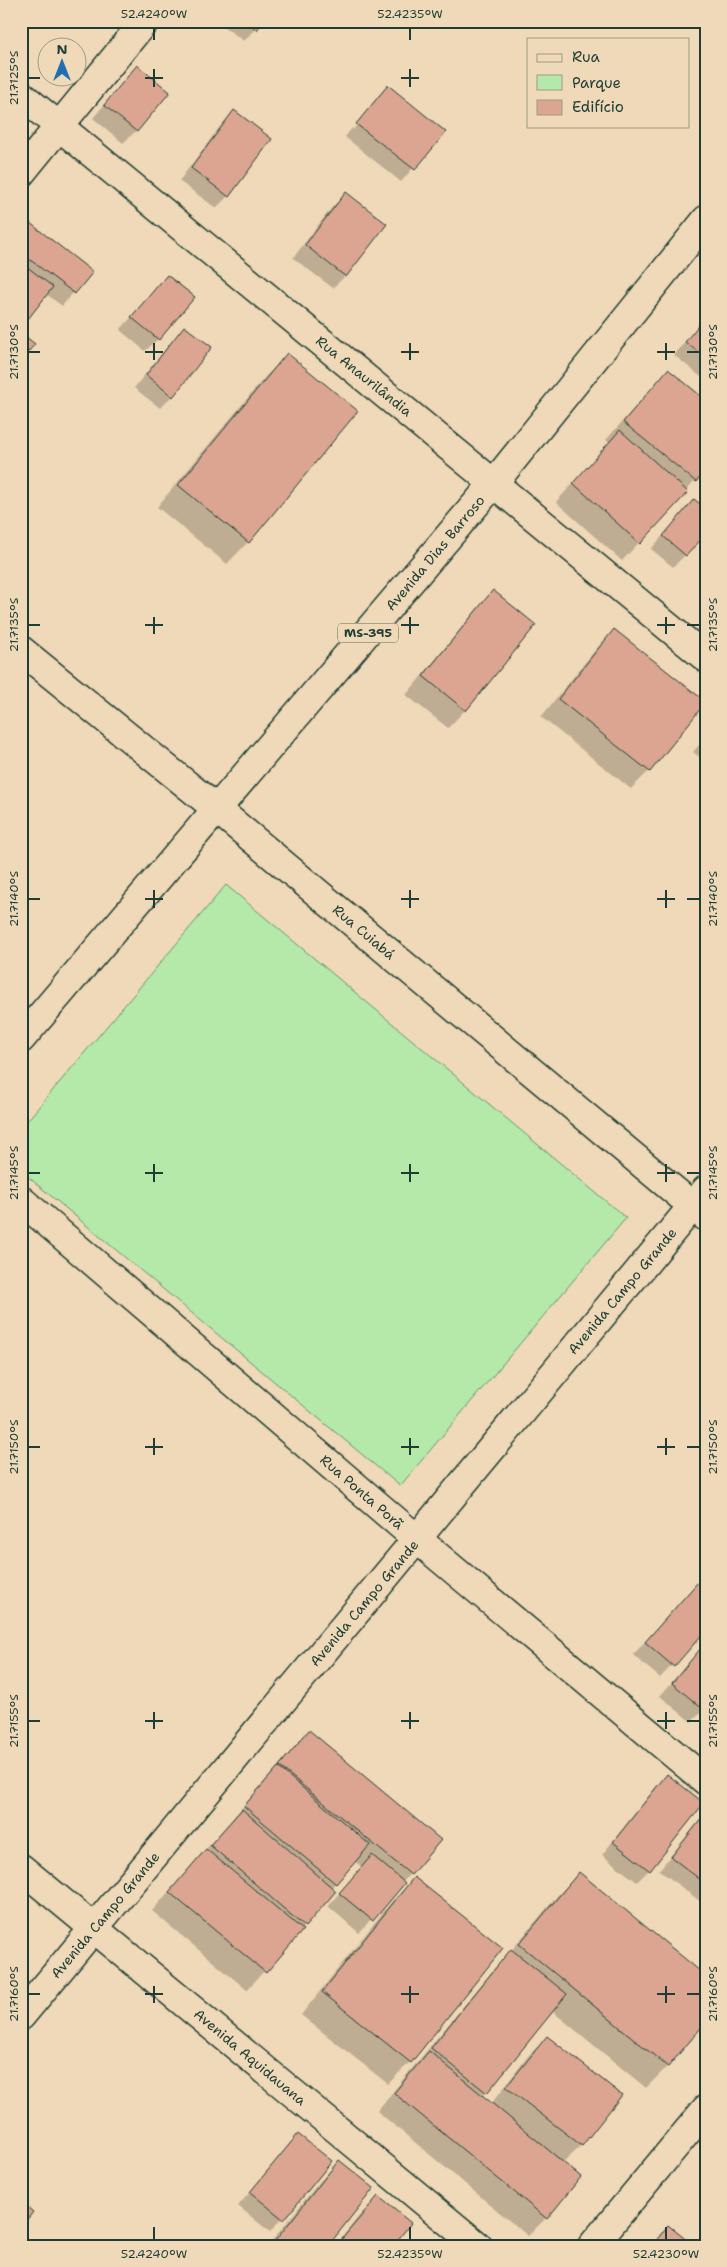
<svg xmlns="http://www.w3.org/2000/svg" width="727" height="2267" font-family="'Shantell Sans',sans-serif">
<style>
.green{fill:#b4e9aa;stroke:#6a936f}
.shadow{fill:#0003}
.building{fill:#dba592;stroke:#1f3d34}
.lines{fill:none;stroke-linecap:round;stroke-linejoin:round}
.street-casing{stroke:#1f3d34;stroke-width:31}
.primary-casing{stroke:#1f3d34;stroke-width:31}
.street{stroke:#efd9b8;stroke-width:28}
.primary{stroke:#efd9b8;stroke-width:28}
.ticks{fill:none;stroke:#1f3d34;stroke-width:2}
.labels{text-anchor:middle;stroke-width:4;stroke-linejoin:round;paint-order:stroke}
.shield{fill:#efd9b8;stroke:#5d6c5c;stroke-width:1}
.shield-label{font-size:12px;font-weight:bold;fill:#1f3d34}
.street-label{font-size:14px;fill:#1f3d34;stroke:#efd9b8}
.neatline{fill:none;stroke:#1f3d34;stroke-width:2}
.ticks-label{font-size:12px;text-anchor:middle;fill:#1f3d34}
</style>
<rect width="100%" height="100%" fill="#efd9b8"/>
<filter id="ink" filterUnits="userSpaceOnUse"><feTurbulence type="fractalNoise" baseFrequency=".02" numOctaves="2"/><feDisplacementMap in="SourceGraphic" scale="10" xChannelSelector="R" yChannelSelector="G"/><feConvolveMatrix kernelMatrix="1 2 1 2 8 2 1 2 1" color-interpolation-filters="sRGB"/></filter>
<g filter="url(#ink)">
<path class="green" d="M226 885 626 1218 400 1486 21 1171V1128Z"/>
<path class="shadow" d="M216 21H262L244 41Z
M137 66 136 131 123 143 93 118Z
M388 87 444 132 401 182 345 137 352 128 353 130 378 98H376Z
M234 112 228 196 216 208 179 181 222 124Z
M346 194 345 276 333 288 293 258 333 206Z
M21 218 91 272 62 306 46 294 21 326Z
M167 277 158 339 145 351 120 330Z
M706 317V381L674 355Z
M185 328 172 396 160 408 134 388 172 341Z
M287 355 248 542 227 564 157 507 265 377Z
M668 370 706 469 622 561 556 502 610 443 606 440Z
M694 501 685 555 673 567 651 549Z
M494 592 465 710 448 728 406 695 476 610Z
M614 631 649 771 631 789 541 717 596 649Z
M706 737V762L693 752Z
M706 1573V1629L660 1678 633 1655Z
M706 1643V1708L691 1722 660 1696Z
M309 1732 439 1840 359 1933 328 1906 362 1867 354 1861 331 1888 335 1891 247 1990 152 1911 292 1750Z
M668 1775 649 1870 637 1882 602 1855 655 1788Z
M706 1813V1904L705 1905 659 1870Z
M579 1874 668 2066 646 2088 552 2011 482 2096 491 2104 529 2055 547 2038 621 2095 581 2146 563 2163 546 2218 528 2236 377 2111 494 1969 510 1952 557 1896Z
M414 1879 501 1948 410 2062 388 2084 301 2015 392 1901Z
M298 2136 330 2161 270 2232 238 2206Z
M339 2162 327 2246H268L321 2180Z
M378 2197 391 2246H335L360 2215Z
M668 2227 692 2246H650Z"/>
<path class="building" d="M246 21H263L257 30Z
M137 65 170 92 137 132 104 105Z
M388 85 446 132 415 170 356 124Z
M234 110 272 139 229 197 191 168Z
M346 192 387 224 346 277 305 245Z
M21 216 93 272 75 294 21 253Z
M21 262 53 287 21 328Z
M167 275 195 297 159 340 131 317Z
M706 316V358L685 342Z
M184 326 212 347 173 397 146 375Z
M21 333 35 344 21 360Z
M287 353 358 411 249 543 178 485Z
M668 369 706 400V470L696 482 623 422Z
M620 430 688 492 640 544 573 483Z
M694 499 706 509V534L686 556 663 536Z
M493 590 536 625 466 711 423 676Z
M614 629 706 702 650 772 558 699Z
M706 1573V1630L674 1667 645 1642Z
M706 1642V1709L705 1711 672 1683Z
M309 1730 441 1840 411 1875 279 1766Z
M278 1767 370 1845 336 1884 244 1806Z
M667 1774 704 1803 650 1871 613 1842Z
M242 1809 336 1891 305 1927 210 1845Z
M706 1813V1884L671 1857Z
M206 1849 303 1930 266 1973 169 1892Z
M372 1855 405 1883 373 1921 339 1893Z
M579 1872 706 1976V2022L668 2067 519 1944Z
M414 1877 503 1948 411 2063 322 1992Z
M511 1949 567 1994 487 2093 431 2048Z
M547 2036 622 2095 582 2146 506 2087Z
M429 2051 581 2177 547 2219 394 2093Z
M298 2134 332 2161 284 2220 250 2192Z
M339 2160 374 2188 328 2246H271Z
M378 2196 411 2223 393 2246H336Z
M21 2202 33 2212 21 2227Z
M668 2225 694 2246H652Z"/>
<g class="lines">
<defs>
<path id="street" d="M21 95 706 658
M21 173 145 21
M21 650 218 810 706 1217
M21 1200 417 1539 706 1781
M21 1868 478 2246
M21 2016 706 1190
M592 2246 706 2109"/>
<path id="primary" d="M21 1039 494 483 706 220"/>
</defs>
<use href="#street" class="street-casing"/>
<use href="#primary" class="primary-casing"/>
<use href="#street" class="street"/>
<use href="#primary" class="primary"/>
</g>
</g>
<path class="ticks" d="M154 28V40M410 28V40M154 69V87M410 69V87M28 78H40M145 78H163M401 78H419M154 343V360M410 343V360M666 343V360M28 352H40M145 352H163M401 352H419M657 352H675M687 352H700M154 617V634M410 617V634M666 617V634M28 625H40M145 625H163M401 625H419M657 625H675M687 625H700M154 890V908M410 890V908M666 890V908M28 899H40M145 899H163M401 899H419M657 899H675M687 899H700M154 1164V1182M410 1164V1182M666 1164V1182M28 1173H40M145 1173H163M401 1173H419M657 1173H675M687 1173H700M154 1438V1455M410 1438V1455M666 1438V1455M28 1447H40M145 1447H163M401 1447H419M657 1447H675M687 1447H700M154 1712V1729M410 1712V1729M666 1712V1729M28 1721H40M145 1721H163M401 1721H419M657 1721H675M687 1721H700M154 1986V2003M410 1986V2003M666 1986V2003M28 1994H40M145 1994H163M401 1994H419M657 1994H675M687 1994H700M154 2227V2240M410 2227V2240M666 2227V2240"/>
<g class="labels">
<rect class="shield" x="338" y="623.5" width="60" height="19" rx="4"/>
<g class="shield-label">
<text x="368" y="637">MS-395</text>
</g>
<g class="street-label">
<text transform="translate(364 376) rotate(39)" y="5">Rua Anaurilândia</text>
<text transform="translate(435 553) rotate(-50)" y="5">Avenida Dias Barroso</text>
<text transform="translate(364 932) rotate(40)" y="5">Rua Cuiabá</text>
<text transform="translate(622 1291) rotate(-50)" y="5">Avenida Campo Grande</text>
<text transform="translate(362 1492) rotate(41)" y="5">Rua Ponta Porã</text>
<text transform="translate(364 1603) rotate(-50)" y="5">Avenida Campo Grande</text>
<text transform="translate(105 1915) rotate(-50)" y="5">Avenida Campo Grande</text>
<text transform="translate(250 2057) rotate(40)" y="5">Avenida Aquidauana</text>
</g>
</g>
<rect width="727" height="2267" fill="none" stroke="#efd9b8" stroke-width="55"/>
<rect x="527" y="38" width="162" height="90" fill="#efd9b8" stroke="#9c9b83"/>
<rect x="537" y="54" width="25" height="8" fill="#efd9b8" stroke="#9c9b83"/>
<text x="572" y="62" font-size="15" fill="#1f3d34">Rua</text>
<rect x="537" y="75" width="25" height="15" fill="#b4e9aa" stroke="#9c9b83"/>
<text x="572" y="88" font-size="15" fill="#1f3d34">Parque</text>
<rect x="537" y="100" width="25" height="15" fill="#dba592" stroke="#9c9b83"/>
<text x="572" y="112" font-size="15" fill="#1f3d34">Edifício</text>
<g transform="translate(62 62)"><circle r="24" fill="#efd9b8" stroke="#9c9b83"/>
<path d="M0-4L9 19L0 12L-9 19Z" fill="#1f6fb2"/>
<text y="-8" font-size="14" font-weight="bold" text-anchor="middle" fill="#1f3d34">N</text>
</g>
<rect x="28" y="28" width="672" height="2212" class="neatline"/>
<g class="ticks-label">
<text x="154" y="18">52.4240°W</text>
<text x="410" y="18">52.4235°W</text>
<text transform="translate(14 78) rotate(-90)" y="4">21.7125°S</text>
<text transform="translate(14 352) rotate(-90)" y="4">21.7130°S</text>
<text transform="translate(713 352) rotate(-90)" y="4">21.7130°S</text>
<text transform="translate(14 625) rotate(-90)" y="4">21.7135°S</text>
<text transform="translate(713 625) rotate(-90)" y="4">21.7135°S</text>
<text transform="translate(14 899) rotate(-90)" y="4">21.7140°S</text>
<text transform="translate(713 899) rotate(-90)" y="4">21.7140°S</text>
<text transform="translate(14 1173) rotate(-90)" y="4">21.7145°S</text>
<text transform="translate(713 1173) rotate(-90)" y="4">21.7145°S</text>
<text transform="translate(14 1447) rotate(-90)" y="4">21.7150°S</text>
<text transform="translate(713 1447) rotate(-90)" y="4">21.7150°S</text>
<text transform="translate(14 1721) rotate(-90)" y="4">21.7155°S</text>
<text transform="translate(713 1721) rotate(-90)" y="4">21.7155°S</text>
<text transform="translate(14 1994) rotate(-90)" y="4">21.7160°S</text>
<text transform="translate(713 1994) rotate(-90)" y="4">21.7160°S</text>
<text x="154" y="2258">52.4240°W</text>
<text x="410" y="2258">52.4235°W</text>
<text x="666" y="2258">52.4230°W</text>
</g>
</svg>
